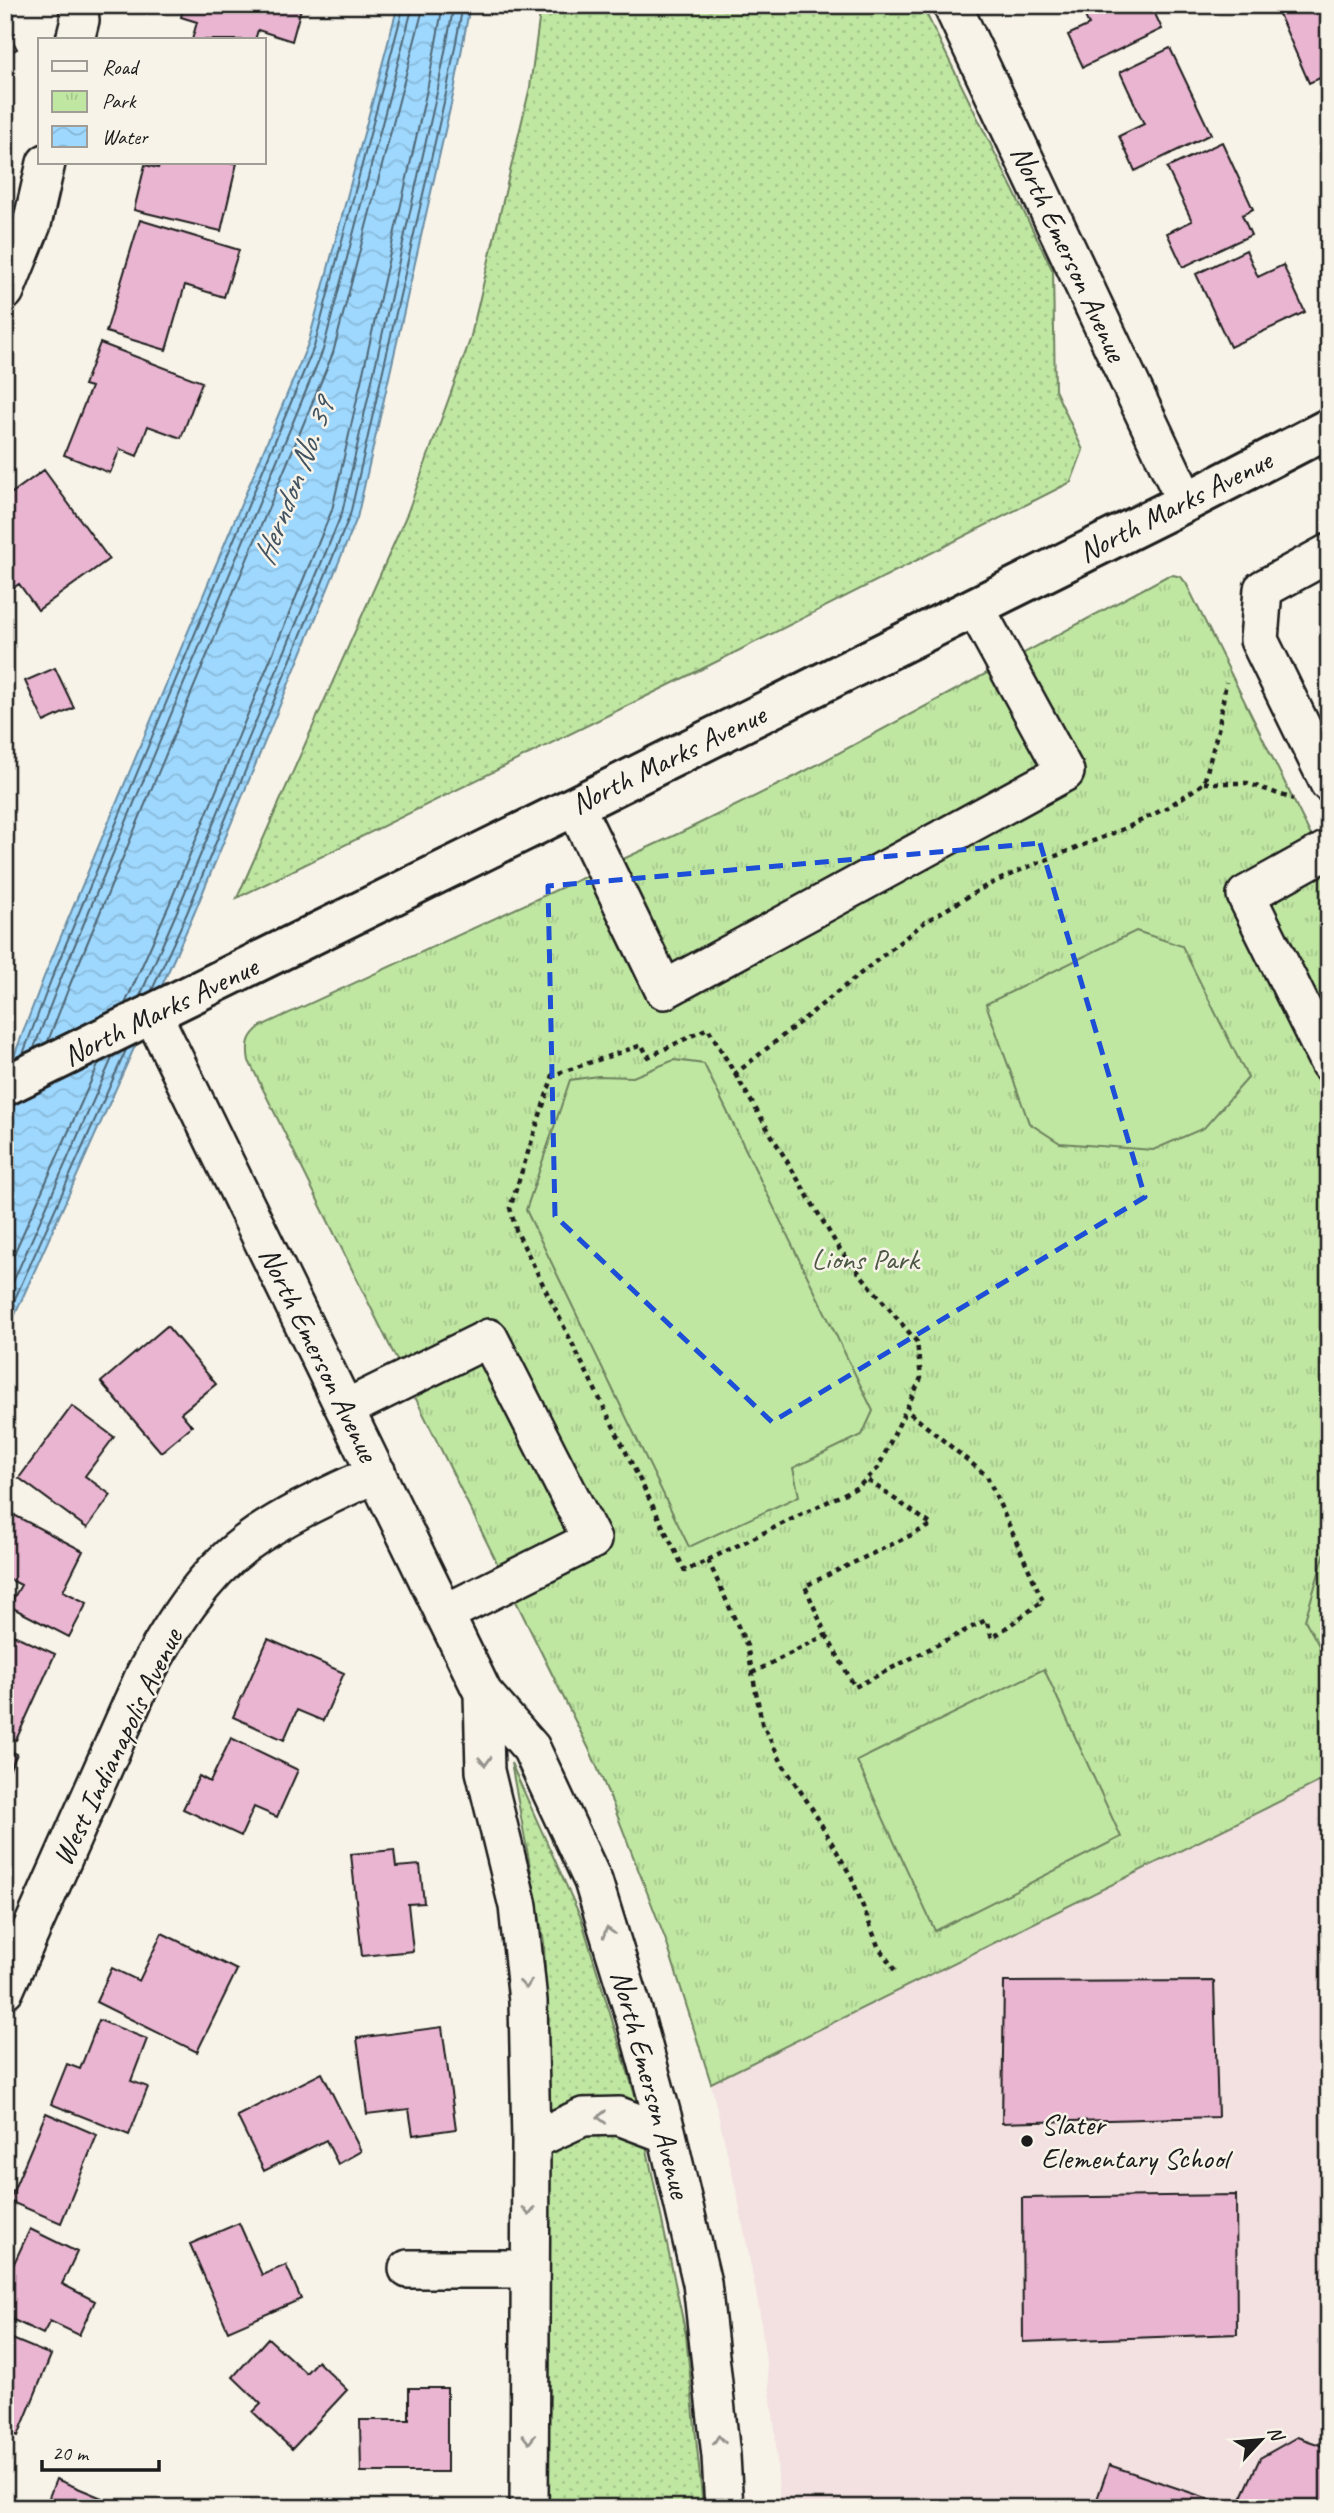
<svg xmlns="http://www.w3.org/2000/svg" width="1334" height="2513" font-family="Caveat,sans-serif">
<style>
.built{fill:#f3e0e1}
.grass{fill:url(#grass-dots);stroke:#6e825f;stroke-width:2}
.park{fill:url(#park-tufts);stroke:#6e825f;stroke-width:2}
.pitch{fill:#bfe7a2;stroke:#6e825f;stroke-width:2}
.water{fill:url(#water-waves);stroke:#6a8da4;stroke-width:2}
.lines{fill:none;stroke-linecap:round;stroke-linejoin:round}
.shore{stroke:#506776;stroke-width:2}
.building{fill:#e9b5d1;stroke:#1c1c1c;stroke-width:2}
.minor-casing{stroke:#1c1c1c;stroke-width:42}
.major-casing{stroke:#1c1c1c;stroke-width:44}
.path{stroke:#1c1c1c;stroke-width:4.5;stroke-dasharray:5 5;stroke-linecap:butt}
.minor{stroke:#f7f3e8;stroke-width:37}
.major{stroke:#f7f3e8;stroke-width:38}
.oneway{stroke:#94928c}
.marked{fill:none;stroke:#1d4ed8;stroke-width:5;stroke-dasharray:14 9;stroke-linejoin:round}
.poi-dot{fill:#1c1c1c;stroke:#f7f3e8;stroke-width:2.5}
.labels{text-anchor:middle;stroke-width:5;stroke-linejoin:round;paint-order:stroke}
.street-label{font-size:30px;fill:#1c1c1c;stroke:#f7f3e8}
.park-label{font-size:30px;fill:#4d5944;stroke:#f7f3e8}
.poi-label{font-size:30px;fill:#1c1c1c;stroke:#f7f3e8;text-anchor:start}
.water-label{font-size:32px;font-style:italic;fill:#435460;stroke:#f7f3e8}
</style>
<defs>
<pattern id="grass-dots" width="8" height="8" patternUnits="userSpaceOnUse" patternTransform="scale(1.75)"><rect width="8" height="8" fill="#bfe7a2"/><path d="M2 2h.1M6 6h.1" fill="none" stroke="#a4c68b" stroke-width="1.8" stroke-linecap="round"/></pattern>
<pattern id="park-tufts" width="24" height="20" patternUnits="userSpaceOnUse" patternTransform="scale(1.75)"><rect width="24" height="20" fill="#bfe7a2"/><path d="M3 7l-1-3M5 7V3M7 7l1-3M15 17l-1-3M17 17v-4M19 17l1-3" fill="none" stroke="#a4c68b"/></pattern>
<pattern id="water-waves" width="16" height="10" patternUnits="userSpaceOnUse" patternTransform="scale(1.75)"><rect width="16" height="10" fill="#9ed8fe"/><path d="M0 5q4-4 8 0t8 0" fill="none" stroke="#88b9d9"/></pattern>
</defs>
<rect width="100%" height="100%" fill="#f7f3e8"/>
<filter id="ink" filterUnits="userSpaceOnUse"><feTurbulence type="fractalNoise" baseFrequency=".0143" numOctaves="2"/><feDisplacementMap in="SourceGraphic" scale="14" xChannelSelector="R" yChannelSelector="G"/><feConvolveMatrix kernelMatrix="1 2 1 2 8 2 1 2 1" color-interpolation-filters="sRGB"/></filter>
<g filter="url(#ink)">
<path class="built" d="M1329 1777V2508H780L775 2430 759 2308 738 2198 711 2084Z"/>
<path class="grass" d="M541 5H922L1053 271 1055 390 1083 450 1071 482 720 660 237 898 407 514 470 340 530 87Z
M511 1763 581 1918 637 2102 686 2335 703 2508H548L550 2117 544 1942Z"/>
<path class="park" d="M1173 575 1181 577 1186 583 1329 872V1777L711 2083 666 1941 612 1802 591 1753 249 1061C246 1044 248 1036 261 1026L684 831 796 776 1167 576Z"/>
<path class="pitch" d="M1136 931 1182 946 1248 1078 1204 1128 1153 1150 1060 1143 1029 1123 986 1004Z
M674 1060 704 1064 873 1411 862 1435 793 1468 799 1496 689 1547 526 1210 570 1080 598 1076 633 1077Z
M1329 1539V1664L1305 1620Z
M1044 1669 1121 1837 935 1931 857 1761Z"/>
<path class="water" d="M398 5H470L454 91 357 518 193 916 5 1337V1080L44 977 308 344Z"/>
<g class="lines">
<path class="shore" d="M152 990 187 913 350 515 447 89 463 5
M140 996 178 909 342 513 438 88 454 5
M125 1004 169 905 332 510 428 85 443 5
M48 1041 69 987 333 353 424 5
M34 1048 59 983 323 350 413 5
M23 1054 51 980 314 347 404 5
M5 1274 99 1063
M5 1300 113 1056
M5 1321 126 1050"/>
</g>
<path class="building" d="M184 5H302L292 41 258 30 255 40H192L197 22 181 17Z
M1080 5H1151L1162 29 1083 67 1068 35 1089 25Z
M1275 5H1329V74L1309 83Z
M5 26 17 49 5 55Z
M1170 48 1211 134 1135 171 1119 136 1144 124 1120 72Z
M1222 142 1253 209 1242 215 1251 235 1183 267 1167 233 1192 221 1167 168Z
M160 163H237L221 231 134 210 145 165 158 168Z
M140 220 239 250 224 297 185 285 166 350 106 332Z
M1246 250 1258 277 1283 265 1305 312 1230 347 1196 274Z
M100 343 202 382 181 438 148 426 137 456 120 449 110 473 64 455 91 387 84 385Z
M44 470 109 559 38 610 19 584 5 594V498Z
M55 668 74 708 44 722 25 681Z
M167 1326 216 1384 181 1413 192 1426 161 1452 101 1382Z
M72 1406 114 1437 85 1476 111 1495 87 1528 19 1478Z
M12 1514 83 1551 63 1591 87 1603 69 1637 9 1606 21 1585 5 1577V1528Z
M5 1631 55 1654 16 1740 5 1736Z
M268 1639 344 1673 323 1721 297 1710 284 1740 233 1717Z
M231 1738 298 1770 277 1817 254 1807 241 1836 183 1809 199 1776 210 1782Z
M5 1749 17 1754 5 1779Z
M394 1850 396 1867 420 1865 424 1903 408 1904 413 1951 362 1956 351 1854Z
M162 1933 237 1970 197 2052 96 2002 112 1968 139 1981Z
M1214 1981 1218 2117 1002 2123 1004 1982Z
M99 2020 147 2039 131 2081 148 2087 129 2135 51 2104 67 2064 80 2069Z
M442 2027 456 2129 413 2135 409 2109 367 2114 357 2038Z
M322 2073 361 2151 338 2164 326 2140 264 2171 237 2116Z
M46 2113 97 2135 61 2223 9 2201Z
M1236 2195 1237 2334 1023 2342 1022 2198Z
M239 2223 262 2275 286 2265 301 2299 228 2331 190 2244Z
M30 2229 77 2252 62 2284 95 2301 79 2335 50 2321 43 2334 5 2316V2274L8 2276Z
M5 2336 51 2355 18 2436 5 2430Z
M268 2338 306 2373 317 2361 347 2390 292 2449 253 2412 261 2404 233 2377Z
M409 2388H447V2472H361L360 2420H409Z
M1297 2437 1329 2448V2508H1237L1260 2458Z
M1109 2465 1236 2508H1094Z
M56 2479 126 2508H45Z"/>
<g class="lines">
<defs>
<path id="minor" d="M952 5 1186 502
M75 40 80 20 78 5
M5 291 32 224 46 163
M1329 553 1263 589 1259 640 1329 783
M575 806 664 990 1065 772 975 607
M1329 849 1246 895 1329 1063
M153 1015 483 1693 531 1748 593 1881 635 2017 667 2134 702 2283 721 2456 724 2508
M345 1409 489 1338 592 1540 444 1614
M483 1693 485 1771 518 1906 528 2001 531 2141 529 2508
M5 1989 145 1674C171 1627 201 1577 245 1544 285 1514 332 1494 377 1473
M531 2141 583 2117 619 2116 667 2134
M408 2269H529"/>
<path id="major" d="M5 1086 575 806 1186 502 1329 428"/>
</defs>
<use href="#minor" class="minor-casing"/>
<use href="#major" class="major-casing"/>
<path class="path" d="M1204 783H1247L1293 799
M735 1074 840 1250 917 1342 921 1378 878 1468 858 1487 685 1571 516 1230 510 1208 553 1075 642 1045 648 1057 708 1028 735 1074 925 922 986 886 1023 869 1126 828 1168 807 1204 783 1219 726 1226 682
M708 1560 747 1646 762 1723 783 1765 813 1810 852 1878 878 1946 896 1972
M826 1635 855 1687 986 1620 992 1638 1043 1601 987 1476 906 1410
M752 1673 826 1635 805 1586 932 1525 866 1479"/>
<use href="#minor" class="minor"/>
<use href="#major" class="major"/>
</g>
<defs><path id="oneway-chevron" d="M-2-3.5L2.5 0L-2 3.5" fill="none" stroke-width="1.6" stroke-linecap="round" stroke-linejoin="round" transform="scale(1.75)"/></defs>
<g class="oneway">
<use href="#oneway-chevron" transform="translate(485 1761) rotate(88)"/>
<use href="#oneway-chevron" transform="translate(608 1932) rotate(-107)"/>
<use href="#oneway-chevron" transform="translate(526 1984) rotate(84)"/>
<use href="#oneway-chevron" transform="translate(602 2117) rotate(179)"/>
<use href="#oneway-chevron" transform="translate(529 2211) rotate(91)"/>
<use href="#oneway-chevron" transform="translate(529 2439) rotate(90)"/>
<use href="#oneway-chevron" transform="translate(719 2440) rotate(-96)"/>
</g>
</g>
<path class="marked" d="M1040 843 1145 1197 772 1422 555 1216 548 886Z"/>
<circle class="poi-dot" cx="1027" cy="2141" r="7"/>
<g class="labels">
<g class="street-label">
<text transform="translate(1069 253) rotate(65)" y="10">North Emerson Avenue</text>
<text transform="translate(1175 506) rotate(-27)" y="10">North Marks Avenue</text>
<text transform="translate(668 759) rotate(-26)" y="10">North Marks Avenue</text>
<text transform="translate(160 1011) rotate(-26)" y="10">North Marks Avenue</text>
<text transform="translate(319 1354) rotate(64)" y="10">North Emerson Avenue</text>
<text transform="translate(117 1747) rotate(-64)" y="10">West Indianapolis Avenue</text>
<text transform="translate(651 2084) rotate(75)" y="10">North Emerson Avenue</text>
</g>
<g class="park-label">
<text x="865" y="1269">Lions Park</text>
</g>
<g class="poi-label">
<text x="1041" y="2134">Slater<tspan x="1041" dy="34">Elementary School</tspan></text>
</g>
<g class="water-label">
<text transform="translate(293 482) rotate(-69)" y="11">Herndon No. 39</text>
</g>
</g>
<rect width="1334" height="2513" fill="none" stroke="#f7f3e8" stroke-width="28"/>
<rect x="14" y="14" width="1306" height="2485" fill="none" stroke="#1c1c1c" stroke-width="2.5" filter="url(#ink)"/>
<rect x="38" y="38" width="228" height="126" fill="#f7f3e8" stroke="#9f9d96" stroke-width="2"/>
<rect x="52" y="61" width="35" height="10" fill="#f7f3e8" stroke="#9f9d96" stroke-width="2"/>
<text x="102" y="74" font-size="21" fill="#1c1c1c">Road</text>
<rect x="52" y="91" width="35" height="21" fill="url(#park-tufts)" stroke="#9f9d96" stroke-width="2"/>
<text x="102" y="108" font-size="21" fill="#1c1c1c">Park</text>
<rect x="52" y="126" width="35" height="21" fill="url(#water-waves)" stroke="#9f9d96" stroke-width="2"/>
<text x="102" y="144" font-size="21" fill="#1c1c1c">Water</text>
<g transform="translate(1261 2440) rotate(64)" stroke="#f7f3e8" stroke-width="5" paint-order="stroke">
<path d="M0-5L12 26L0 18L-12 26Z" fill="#1c1c1c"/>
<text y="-10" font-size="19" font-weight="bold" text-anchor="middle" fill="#1c1c1c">N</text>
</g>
<path d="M42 2460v10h117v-10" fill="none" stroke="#1c1c1c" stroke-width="3.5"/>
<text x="52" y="2460" font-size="21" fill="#1c1c1c" stroke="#f7f3e8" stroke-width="5" paint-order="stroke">20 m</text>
</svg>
